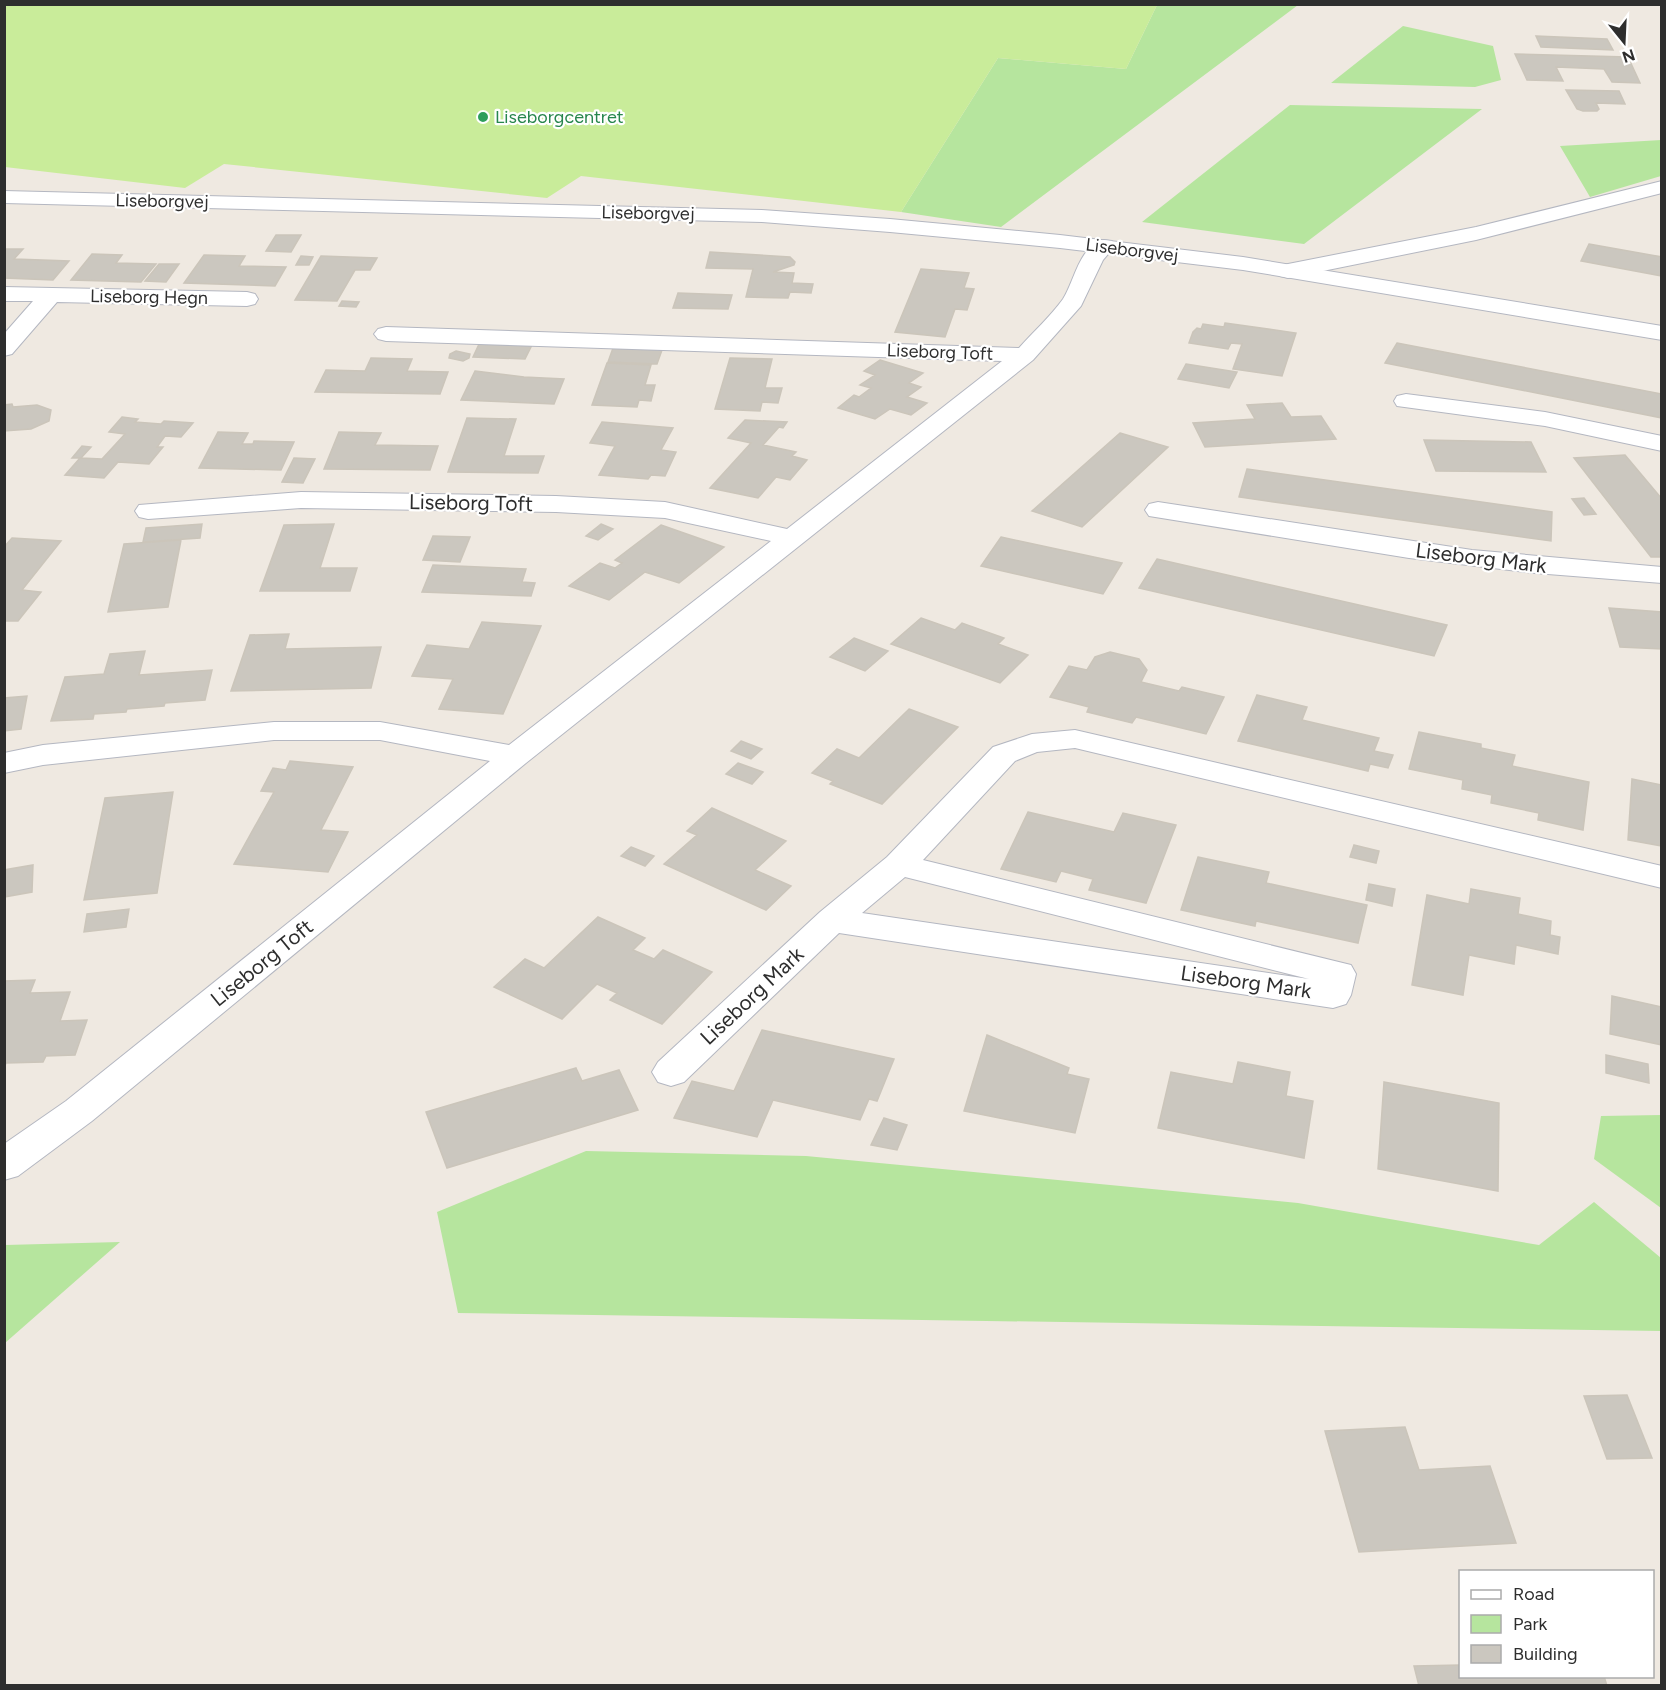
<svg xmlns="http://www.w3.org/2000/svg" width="1666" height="1690" font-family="Figtree,sans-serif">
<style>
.green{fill:#b6e59e}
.pitch{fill:#c9ec9a}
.building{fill:#cbc7bf;stroke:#cbc5ba;stroke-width:1.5}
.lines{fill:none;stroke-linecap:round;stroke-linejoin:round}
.street-casing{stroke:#b4b7c1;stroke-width:2}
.secondary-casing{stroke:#b4b7c1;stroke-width:2}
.street{fill:#fff;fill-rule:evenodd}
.secondary{fill:#fff;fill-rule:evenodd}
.leisure-dot{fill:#2e9e5b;stroke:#fff;stroke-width:2}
.labels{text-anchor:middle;stroke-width:4.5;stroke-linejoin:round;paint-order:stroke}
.far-leisure-label{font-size:18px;fill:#27864d;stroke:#fff;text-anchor:start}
.far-street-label{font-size:18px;fill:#2e2e2e;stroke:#fff}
.street-label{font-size:21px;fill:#2e2e2e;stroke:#fff}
</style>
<rect width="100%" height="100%" fill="#efe9e1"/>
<path class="green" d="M1157 5H1298L1001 227 901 212 998 58 1126 69Z
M1403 26 1493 46 1501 80 1475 87 1331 83Z
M1290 105 1482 109 1304 244 1142 222Z
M1661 140V176L1590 197 1560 146Z
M1661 1115H1662L1661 1208 1594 1159 1601 1116Z
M586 1151 806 1156 1298 1203 1539 1245 1594 1202 1661 1258V1331L458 1313 437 1212Z
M120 1242 5 1343V1245Z"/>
<path class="pitch" d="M5 4H1157V5L1126 69 998 58 901 212 581 176 547 198 224 164 185 188 5 167Z"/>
<path class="building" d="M1536 36 1607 39 1613 50 1541 47Z
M1515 54 1628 57 1640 83 1612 82 1604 69 1556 67 1563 81 1527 80Z
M1566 90 1619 91 1625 104 1596 103 1599 109 1597 111H1583L1577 109Z
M276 235H301L291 252 266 251Z
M1589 244 1662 257V276L1581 261Z
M4 249H23L14 259 69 261 53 280 4 278Z
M710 252 790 257 795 262 794 265 773 272 794 273 792 283 813 284 811 293 790 292 788 298 746 297 753 269 706 268Z
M92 254 122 255 116 263 156 264 141 282 71 280Z
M204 255 245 256 239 266 286 267 275 286 184 283Z
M301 256 313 257 309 265H296Z
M321 256 377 258 370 270H355L337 301 295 300Z
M159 264H179L166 282 145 281Z
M921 269 969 273 964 288 974 289 967 310 955 309 945 337 895 332Z
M678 293 732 295 728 309 673 308Z
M342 301 359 302 356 307 339 306Z
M1225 323 1296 333 1282 376 1233 369 1242 344 1231 343 1228 349 1189 343 1193 332 1197 328 1201 329 1203 324 1224 327Z
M480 342 532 345 525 359 473 357Z
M1397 343 1662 394V418L1385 363Z
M613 348 662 350 657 364 608 362Z
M456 351 470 354 469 358 463 361 449 358 450 354Z
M371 358 412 359 407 371 448 372 440 394 315 392 326 370 365 371Z
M730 358 772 359 765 388H782L778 403 762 402 760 411 715 409Z
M880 360 923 373 909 383 921 387 907 397 927 403 911 415 890 409 875 419 838 408 854 395 859 397 871 388 860 385 875 375 864 371Z
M607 363 651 365 645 385H655L651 401 639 400 637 407 592 405Z
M1186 364 1237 372 1229 388 1178 379Z
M475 371 524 377 564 379 554 404 461 400Z
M1282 403 1291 417 1321 416 1336 439 1205 447 1193 423 1255 419 1247 405Z
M12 404 13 407 37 405 51 410 49 421 31 429 4 431V405Z
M122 417 138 419 135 422 161 424 164 421 193 423 181 437 165 436 157 447H163L149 464 118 462 104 478 65 475 80 458H72L82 446 91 447 81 458 102 459 125 434 109 432Z
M467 418 516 419 504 456H544L538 473 448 472Z
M745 420 787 422 783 428 779 427 763 445 796 452 792 456 807 460 790 480 776 477 758 498 710 488 751 443 728 438Z
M602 422 673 428 661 450 676 452 665 476 651 475 648 479 599 475 615 446 590 443Z
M218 432 248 433 242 444H253L254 441 294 442 281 470 199 468Z
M339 432 381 433 375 445 438 446 430 470 324 469Z
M1120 433 1168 447 1082 527 1032 511Z
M1424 440 1531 442 1546 472 1436 471Z
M1625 455 1662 499V557H1651L1574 458Z
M294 458 315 459 303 483 282 482Z
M1247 469 1552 512 1551 541 1239 497Z
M1584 498 1596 514 1584 515 1572 499Z
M202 524 200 538 143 542 146 528Z
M334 524 320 568H357L350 591H260L284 525Z
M601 524 613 529 598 540 586 536Z
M661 525 724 547 679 583 645 572 609 600 569 586 600 563 615 568 622 563 615 560Z
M433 536 470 537 460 562 423 560Z
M1001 537 1122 563 1103 594 981 566Z
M12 538 61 541 22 590 41 592 18 621H4V547Z
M181 540 168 607 108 612 124 544Z
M1157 559 1447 625 1434 656 1139 588Z
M433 565 526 569 522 582 535 583 531 596 422 592Z
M1609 608 1662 612V649L1620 647Z
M921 618 955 630 962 623 1004 638 998 644 1028 655 1000 683 891 644Z
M482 622 541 626 503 714 439 709 453 679 412 676 427 645 469 649Z
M289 634 285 649 381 647 371 688 231 691 250 635Z
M854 638 888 651 865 671 830 657Z
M145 651 139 675 212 670 205 700 165 703 164 706 127 709 126 712 94 714 93 719 51 721 65 677 104 674 110 654Z
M1110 652 1139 659 1147 670 1141 682 1179 691 1182 687 1224 697 1206 734 1136 717 1132 723 1087 712 1089 707 1050 697 1069 666 1087 670 1095 657Z
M1257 695 1307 707 1302 720 1379 738 1374 751 1393 755 1388 768 1370 764 1368 771 1238 741Z
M27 696 21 729 4 731V698Z
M909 709 958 727 882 804 830 784 833 781 812 773 837 749 859 758Z
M1419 732 1481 744V748L1515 755 1512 766 1589 782 1583 830 1538 820 1539 813 1491 803 1492 795 1462 789 1463 780 1409 769Z
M741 741 762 749 751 759 731 751Z
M290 761 353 767 321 830 348 832 328 872 234 864 274 792 261 791 273 768 286 770Z
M738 763 763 772 752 784 726 774Z
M1632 779 1662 785V846L1628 840Z
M173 792 157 893 84 900 105 798Z
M712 808 786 841 755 870 791 886 766 910 664 864 697 835 687 831Z
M1028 812 1114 832 1123 813 1176 825 1146 903 1089 890 1093 879 1061 871 1056 882 1001 869Z
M1354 845 1379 851 1376 863 1350 857Z
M631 847 654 856 645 866 621 856Z
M1198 857 1269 872 1266 883 1367 905 1358 943 1256 921 1255 926 1181 910Z
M33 865 32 892 4 897V870Z
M1369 884 1395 889 1392 906 1366 900Z
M1471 889 1520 898 1518 914 1551 921 1550 935 1560 937 1558 954 1516 945 1514 964 1469 955 1463 995 1412 985 1427 895 1469 904Z
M129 909 126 927 84 932 87 914Z
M598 917 645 938 633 950 654 959 663 950 712 972 662 1024 610 1000 617 993 597 984 562 1019 494 987 525 959 544 968Z
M35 980 30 993 70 992 60 1021 87 1020 75 1055 46 1056 43 1062 6 1063 4 1068V981Z
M1612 996 1662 1007V1045L1610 1034Z
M762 1030 894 1059 877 1101 869 1099 860 1120 773 1100 757 1137 674 1118 692 1081 734 1091Z
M987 1035 1069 1068 1067 1074 1089 1079 1075 1133 964 1111Z
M1606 1055 1648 1064 1649 1083 1606 1073Z
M1238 1062 1290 1072 1286 1096 1313 1101 1304 1158 1158 1128 1171 1072 1233 1084Z
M576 1068 582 1081 619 1070 638 1110 447 1168 426 1112Z
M1384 1082 1499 1103 1498 1191 1378 1169Z
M884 1118 907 1125 897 1150 871 1145Z
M1627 1395 1652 1458 1607 1459 1584 1396Z
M1405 1427 1419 1470 1490 1466 1516 1543 1359 1552 1325 1431Z
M1460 1665V1676H1604L1607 1686H1419L1414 1666Z"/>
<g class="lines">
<defs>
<path id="street" d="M1662 181V193L1476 240 1288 278 1280 276 1277 271 1280 266 1288 264 1476 227Z
M1104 240 1112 241 1115 246 1103 260 1081 306 1033 360 526 763 92 1121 18 1176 4 1180V1144L66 1101 490 761 380 740H274L43 765 4 773V753L43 745 274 722H380L509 745 771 541 665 518 556 512 301 508 148 519 139 517 135 511 139 505 301 492 556 496 665 502 787 529 1002 361 386 341 378 339 374 334 378 329 386 327 1019 348C1033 332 1051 316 1063 299 1075 280 1079 246 1104 240Z
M4 287 247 292 255 294 258 299 255 304 247 306 57 302 12 354 4 356V334L33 301H4Z
M1406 394 1545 412 1662 436V451L1545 426 1397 406 1394 401 1397 396Z
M1158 502 1472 550 1662 567V583L1535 573 1409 558 1149 516 1145 510 1149 504Z
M1075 730 1662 866V888L1075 748 1037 752 1015 761 923 860 1351 965 1356 974 1351 995 1346 1004 1333 1008 839 933 684 1082 671 1086 658 1082 652 1072 658 1062 820 912 887 857 993 747 1032 734ZM905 877 1309 979 862 913Z"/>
<path id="secondary" d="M4 191 762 210 890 219 1060 235 1243 257 1662 326V340L1243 270 1060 248 890 232 762 222 4 203Z"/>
</defs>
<use href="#street" class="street-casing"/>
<use href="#secondary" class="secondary-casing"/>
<use href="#street" class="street"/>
<use href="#secondary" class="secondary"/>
</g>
<circle class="leisure-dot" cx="483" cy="117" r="6"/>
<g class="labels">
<g class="far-leisure-label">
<text x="495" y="123">Liseborgcentret</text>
</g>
<g class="far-street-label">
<text transform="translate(162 201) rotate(1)" y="6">Liseborgvej</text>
<text transform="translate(648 213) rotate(1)" y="6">Liseborgvej</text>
<text transform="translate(1132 250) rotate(7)" y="6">Liseborgvej</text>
<text transform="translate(149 297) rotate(1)" y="6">Liseborg Hegn</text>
<text transform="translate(940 352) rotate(2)" y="6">Liseborg Toft</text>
</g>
<g class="street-label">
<text transform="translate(471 503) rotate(1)" y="7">Liseborg Toft</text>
<text transform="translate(1481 558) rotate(7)" y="7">Liseborg Mark</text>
<text transform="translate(262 963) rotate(-39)" y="7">Liseborg Toft</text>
<text transform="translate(1246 982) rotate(8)" y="7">Liseborg Mark</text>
<text transform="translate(752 996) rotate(-43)" y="7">Liseborg Mark</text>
</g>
</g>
<rect width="1666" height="1690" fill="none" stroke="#2e2e2e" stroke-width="12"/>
<rect x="1459" y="1570" width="195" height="108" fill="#ffffff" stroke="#ababab" stroke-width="1.5"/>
<rect x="1471" y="1590" width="30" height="9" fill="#ffffff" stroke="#ababab" stroke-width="1.5"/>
<text x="1513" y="1600" font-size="18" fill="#2e2e2e">Road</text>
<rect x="1471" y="1615" width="30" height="18" fill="#b6e59e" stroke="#ababab" stroke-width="1.5"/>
<text x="1513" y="1630" font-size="18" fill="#2e2e2e">Park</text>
<rect x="1471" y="1645" width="30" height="18" fill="#cbc7bf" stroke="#ababab" stroke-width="1.5"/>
<text x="1513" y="1660" font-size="18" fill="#2e2e2e">Building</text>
<g transform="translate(1624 42) rotate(162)" stroke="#ffffff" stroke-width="4.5" paint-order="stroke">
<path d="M0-4.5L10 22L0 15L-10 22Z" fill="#2e2e2e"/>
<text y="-9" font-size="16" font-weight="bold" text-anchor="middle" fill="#2e2e2e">N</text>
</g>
</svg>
